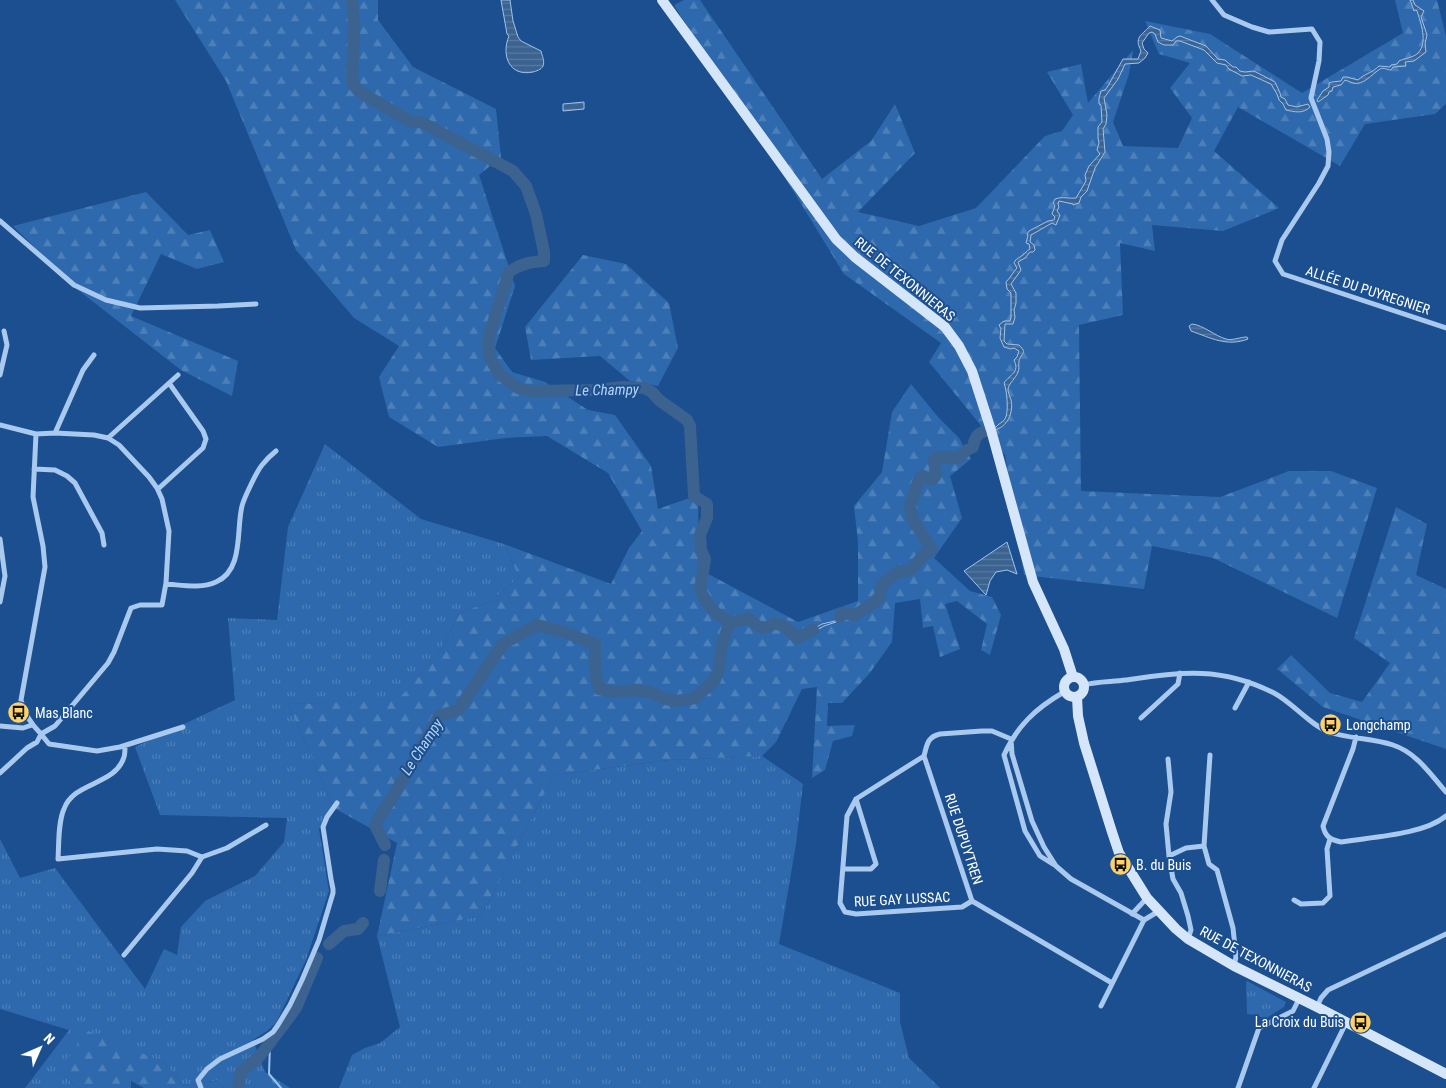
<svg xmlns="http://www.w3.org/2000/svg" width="1446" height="1088" font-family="'Roboto Condensed',sans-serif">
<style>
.grass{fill:url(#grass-tufts)}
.forest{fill:url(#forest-firs)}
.water{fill:url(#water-rules);stroke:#9cc4f0}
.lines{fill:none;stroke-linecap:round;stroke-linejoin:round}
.stream{stroke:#9cc4f0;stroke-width:2}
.river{stroke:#3c6290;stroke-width:12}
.minor{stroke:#a9c9ee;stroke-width:5}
.secondary{stroke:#d6e6fa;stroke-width:10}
.labels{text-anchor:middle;stroke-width:4;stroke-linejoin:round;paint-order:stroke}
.street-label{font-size:14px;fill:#fff;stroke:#1b4f8f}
.poi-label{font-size:14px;fill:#fff;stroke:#1b4f8f;text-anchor:start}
.water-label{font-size:15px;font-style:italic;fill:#b5d3f5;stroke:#1b4f8f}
</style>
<defs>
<pattern id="grass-tufts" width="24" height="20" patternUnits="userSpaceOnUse" patternTransform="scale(1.25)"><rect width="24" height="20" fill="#2e69ad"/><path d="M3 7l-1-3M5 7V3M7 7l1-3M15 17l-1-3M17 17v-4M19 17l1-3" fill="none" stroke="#4d80b9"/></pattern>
<pattern id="forest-firs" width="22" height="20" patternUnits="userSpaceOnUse" patternTransform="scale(1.25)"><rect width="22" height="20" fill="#2e69ad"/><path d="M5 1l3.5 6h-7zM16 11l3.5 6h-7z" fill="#4d80b9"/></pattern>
<pattern id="water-rules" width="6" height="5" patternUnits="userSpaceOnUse" patternTransform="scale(1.25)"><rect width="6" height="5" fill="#3c6290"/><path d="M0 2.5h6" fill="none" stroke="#597aa1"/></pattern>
</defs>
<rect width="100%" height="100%" fill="#1b4f8f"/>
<path class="grass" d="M325 444 421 519 504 544 519 577 491 601 460 613 439 653 397 702 288 704 334 808 319 829 329 891 306 960 276 1023 267 1031 253 1040 265 1072 290 1088H224L219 1080 185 1086 163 1062 59 1071 78 1088H25L69 1030 0 1009V839L20 878 55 868 145 989 164 949 177 955 181 927 205 901 255 876 284 842 287 818 160 815 135 747 235 700 228 618 277 620 288 527Z
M762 756 803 784 796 844 779 944 900 993V1022L909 1058 940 1088H339L352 1055 365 1048 380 1043 400 1027 377 936 481 916 554 775 669 760Z
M1247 981 1286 1002 1284 1007 1265 1019 1257 1015 1247 1014 1246 982Z"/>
<path class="forest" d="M175 0H378V20L413 67 496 109 501 157 479 175 515 286 495 348 512 372 545 382 588 410 615 415 651 466 658 509 698 495 699 569 798 622 858 601V542L854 506 882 472 892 412 911 384 938 417 959 438 971 459 950 476 962 518 934 558 970 591 992 597 1001 615 990 655 981 650 987 624 957 601 945 604 960 649 940 657 933 626 923 628 920 599 895 603 892 642 869 674 842 703H828L827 726 855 725 852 736 833 741 825 770 812 778 817 687 802 689 776 742 762 756 669 760 554 775 481 916 377 936 397 843 334 808 288 704 397 701 439 653 460 613 491 601 519 577 504 544 611 584 629 548 642 531 608 473 547 436 505 438 438 447 389 417 379 377 399 346 354 318 296 250 226 81Z
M684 0H700L822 179 871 141 895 104 915 153 858 212 919 226 976 208 1045 136 1062 131 1073 115 1047 72 1081 64 1088 103 1133 50 1129 74 1113 122 1123 146 1178 148 1192 118 1170 88 1190 63 1159 54 1145 21 1210 34 1302 93 1403 33 1395 0H1437L1446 36V104L1435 114 1365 124 1340 166 1238 107 1214 151 1279 208 1223 231 1152 225 1155 251 1120 243 1123 315 1079 325 1081 491 1220 497 1289 471H1331L1377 488 1337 618 1213 558 1152 546 1144 589 1024 575 1005 455 929 362 941 343 844 274 795 194 674 5Z
M146 192 188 235 210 230 224 262 197 269 161 254 131 316 238 361 232 396 181 370 78 290 13 226Z
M583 255 626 264 669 303 678 348 658 386 630 381 600 356 531 360 525 327Z
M1396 507 1427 524 1416 575 1446 589V749L1323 707 1277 669 1291 655 1330 693 1362 702 1390 663 1354 638Z
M88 1031 163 1062 185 1086 219 1080 224 1088H144L131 1081V1088H78L59 1071Z"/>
<path class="water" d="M501 0H510L513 21 518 37 521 41 541 51C542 56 545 61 543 66 541 70 536 71 533 72 509 77 501 55 509 36L507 34Z
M1410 0H1413L1415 5 1424 11 1421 17 1427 35 1425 44 1426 52 1414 61 1405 62 1406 66 1393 67 1391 70C1387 70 1384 67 1380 69 1372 74 1363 86 1353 83 1350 82 1348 81 1345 80L1341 85 1333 87 1332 91 1329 92 1328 95 1318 102 1317 100 1323 91 1329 87V83L1332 82 1341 81 1343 77H1347L1358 80C1364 74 1372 73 1379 66L1390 67 1391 65 1397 64 1399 61C1405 58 1413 58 1418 53 1428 43 1421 23 1417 11L1416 10 1414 11Z
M1150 26 1160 30 1161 38 1172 41 1177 37 1180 36 1206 46 1218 59 1225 60 1233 67H1236L1240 71 1245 72 1254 71 1275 82 1280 93 1281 97 1285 99 1288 105 1297 107 1308 104 1310 107C1303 114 1295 112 1286 110L1283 104 1279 100 1277 94 1271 84 1251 75 1242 76 1229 69 1226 65 1217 63 1204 50 1180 41H1176L1173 45H1164L1158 42 1155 34 1152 32 1149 33 1142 43 1144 49 1148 53 1145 58 1139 63 1125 64 1118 79 1104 98 1107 115 1106 124 1103 129 1105 152 1095 168 1087 191 1081 197 1079 203 1073 205V204L1059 201 1058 204 1059 207 1057 211 1060 215 1056 225 1052 223 1031 235 1030 242 1034 245 1035 250 1033 252H1030L1025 258 1018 262 1021 270 1011 284 1016 293V303L1014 310 1015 317 1013 324H1005L1004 341 1007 344 1019 345C1028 354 1021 352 1019 361 1018 365 1020 368 1018 372 1016 378 1009 383 1008 389 1008 393 1010 396 1011 400 1014 412 1007 428 994 430L993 428 996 427C998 424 1002 423 1005 419 1009 413 1007 390 1004 383 1010 374 1020 373 1014 360L1017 357 1019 351 1014 348 1011 349 1004 347 1000 338 1001 329 999 325 1004 321H1010L1011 318V293L1007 289 1006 282C1011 277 1013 272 1017 268L1014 263C1017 257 1018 259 1023 255 1026 253 1026 251 1030 249L1029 244 1026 243 1028 236 1027 234 1029 231 1048 221 1054 220 1055 217 1052 214 1055 206 1053 203 1055 199C1064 196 1068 199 1076 198L1086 181 1085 175 1089 166 1100 154 1097 150 1099 143 1098 138V127L1102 122 1101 105 1099 104V98L1101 91 1105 90 1108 86 1123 59H1138L1141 51C1134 37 1141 36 1150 26Z
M584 102V109L563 111V104Z
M1192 324C1203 325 1215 336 1226 339 1232 341 1240 337 1247 337L1248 339C1227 347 1211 338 1191 331L1189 326Z
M984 431V432L978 437 976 446 967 451 959 461 942 459 936 461C937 465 939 470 939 474 938 484 929 484 923 479L921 480C919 487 914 495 913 503 908 523 937 540 934 553 921 551 918 565 911 572L902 573 896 576 887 583 881 590 883 596C876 603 865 614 855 616 851 616 847 615 843 615L836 622 824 626 802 639H795L784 628 781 626H773L771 630 756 629 748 620 741 623 734 624C720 641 727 664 716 682 713 687 707 692 702 696 682 713 658 694 636 692 625 690 609 699 599 692 594 688 594 683 594 678L597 676C597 683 597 689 605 692 616 695 631 689 643 690 661 693 679 710 698 696 710 687 718 678 720 662 721 657 720 652 721 647 723 639 728 630 730 622L744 620 748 618C759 625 760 634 774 623 785 624 789 631 797 638L822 624 835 621 842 613 855 615 859 613 874 603 880 596C878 586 889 577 897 572 901 570 905 572 909 571 917 567 919 555 932 550 923 527 903 522 914 493 917 487 918 480 923 476L930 480 933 479 936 475 934 460 937 457 959 458 973 447 975 437 980 432Z
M1007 542 1017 574 1007 570 996 572 990 581 986 595 964 571Z"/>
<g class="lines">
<path class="stream" d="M270 1044 269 1074 281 1088"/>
<path class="river" d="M352 0 354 24 352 83 360 92 411 122H421L513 171 526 186 536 214 544 252V261C530 262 520 264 509 272L488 339 489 356 499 374 518 388 531 391 598 390 622 387 644 388 652 392 659 400 687 420 690 426 694 496 707 504V518L700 535 701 550 705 559 700 590 708 604 716 613 730 622 721 647 719 669 715 680 695 698 676 701 666 699 649 692 635 690 615 692 599 689 596 677 595 644 564 632 537 625 503 644 458 710 439 716 404 778 375 825 385 845
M840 617 842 613 855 615 874 603 880 596 881 586C887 581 894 573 900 571 903 571 906 572 908 571 916 568 920 554 932 550L913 520 910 506 919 479 923 476 930 480 933 479 936 475 934 460 937 457 958 458 967 450 973 447C975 436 978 433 988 430
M730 622 744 620 748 618C758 626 762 633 774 623L785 626 797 638 813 630
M380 891 384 860
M329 944 344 931 358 929 363 923
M238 1088 241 1072 260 1056 296 1008 317 958"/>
<path class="minor" d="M1212 0 1224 15 1252 27 1269 32 1312 29 1320 42 1319 61 1311 98 1327 139 1329 152 1328 166 1319 183 1282 240 1275 261 1283 274 1446 328
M0 221 74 285 106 300 140 308 218 306 256 304
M0 375 7 345 4 331
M0 425 36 434 55 433 94 435 108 438 119 445 149 477 157 488 162 499 169 531 166 583 162 605H140L131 608 114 652 108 663 55 726 41 734C31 724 24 714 21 700L45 567 43 546 33 497 36 434
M55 433 83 370 94 355
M108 438 178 375
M34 469 55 470 67 476 75 483 102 533 104 545
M158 489 203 448 206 439 203 431 169 383
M0 539 5 576 0 602
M166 584C182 585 201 589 216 582 244 570 236 530 242 506 244 498 257 471 262 465 266 460 271 455 276 451
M1084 685C1097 681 1112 682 1126 680 1182 672 1221 666 1274 693 1293 703 1310 725 1329 732 1350 739 1372 738 1393 745 1417 753 1430 774 1446 792
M1235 708 1249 682
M1141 718 1178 684 1180 673
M0 726 23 728 32 725
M1356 737 1353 749 1323 826C1325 836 1330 840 1341 842 1371 837 1423 835 1446 816
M1011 739 992 731H982L940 734C927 737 927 745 924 756L972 901 1112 983
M1011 739 1012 754 1032 821 1044 847 1056 866 1040 856 1025 831 1004 755C1017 726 1036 708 1064 692
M125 746C125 749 125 754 124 757 115 786 74 781 64 809 58 822 59 844 58 859L157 849 187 851 202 857 227 848 266 825
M1210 755 1204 846 1209 864 1217 870 1233 928 1236 957 1234 966
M924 756 856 799 847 816 840 903 845 912 856 914 962 907 972 901
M1168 759 1171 792 1166 824 1169 856 1173 879 1181 893 1188 916 1191 930 1188 939
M0 773 27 748 37 742 41 734 49 744 97 751 120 747 183 727
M1169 856 1186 848 1204 846
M1056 866 1071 879 1144 920
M843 869H871L876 864 856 799
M1294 900 1301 904 1323 903 1330 896 1327 849 1330 839
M1132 914 1147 898
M124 955 192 873 202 857
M1101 1006 1144 920 1159 911
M1317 1007 1321 998 1328 990 1446 934
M201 1088 198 1080 207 1069 220 1059 263 1039 273 1032 278 1025 290 1005 302 980 319 940 333 893V889L331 879 323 827 327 817 337 803
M1238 1088 1259 1028 1293 1011 1299 999
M1314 1088 1346 1023"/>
<path class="secondary" d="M662 0 836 239 856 258 945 327 959 346 972 371 991 430 1033 582 1064 649 1073 677
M1064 687a10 10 0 1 1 20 0a10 10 0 1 1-20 0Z
M1077 697 1078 716 1084 743 1112 832 1119 853 1147 898 1176 929 1188 939 1234 966 1317 1007 1446 1074"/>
</g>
<defs>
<symbol id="bus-disc" viewBox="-11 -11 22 22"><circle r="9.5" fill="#ffd166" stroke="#1b4f8f"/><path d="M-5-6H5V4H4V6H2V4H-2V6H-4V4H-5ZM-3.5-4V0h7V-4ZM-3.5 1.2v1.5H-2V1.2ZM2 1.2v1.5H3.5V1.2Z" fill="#111"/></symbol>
</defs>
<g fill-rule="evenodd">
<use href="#bus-disc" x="6" y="700" width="25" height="25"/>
<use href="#bus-disc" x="1318" y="712" width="25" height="25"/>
<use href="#bus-disc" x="1108" y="852" width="25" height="25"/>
<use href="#bus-disc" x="1348" y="1010" width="25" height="25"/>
</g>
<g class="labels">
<g class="street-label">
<text transform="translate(905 279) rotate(39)" y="5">RUE DE TEXONNIERAS</text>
<text transform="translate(1368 290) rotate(18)" y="5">ALLÉE DU PUYREGNIER</text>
<text transform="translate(964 839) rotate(72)" y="5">RUE DUPUYTREN</text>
<text transform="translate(902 899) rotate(-3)" y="5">RUE GAY LUSSAC</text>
<text transform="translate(1256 959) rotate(28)" y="5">RUE DE TEXONNIERAS</text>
</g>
<g class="poi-label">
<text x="35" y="718">Mas Blanc</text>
<text x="1346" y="730">Longchamp</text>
<text x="1136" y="870">B. du Buis</text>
<text x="1344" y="1027" text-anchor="end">La Croix du Buis</text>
</g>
<g class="water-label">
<text transform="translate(607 390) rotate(-1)" y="5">Le Champy</text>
<text transform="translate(422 747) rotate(-57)" y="5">Le Champy</text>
</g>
</g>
<g transform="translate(40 1048) rotate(45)" stroke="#1b4f8f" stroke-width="4" paint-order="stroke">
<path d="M0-4L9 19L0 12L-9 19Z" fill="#ffffff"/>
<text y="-8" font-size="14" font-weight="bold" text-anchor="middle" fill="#ffffff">N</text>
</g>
</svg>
